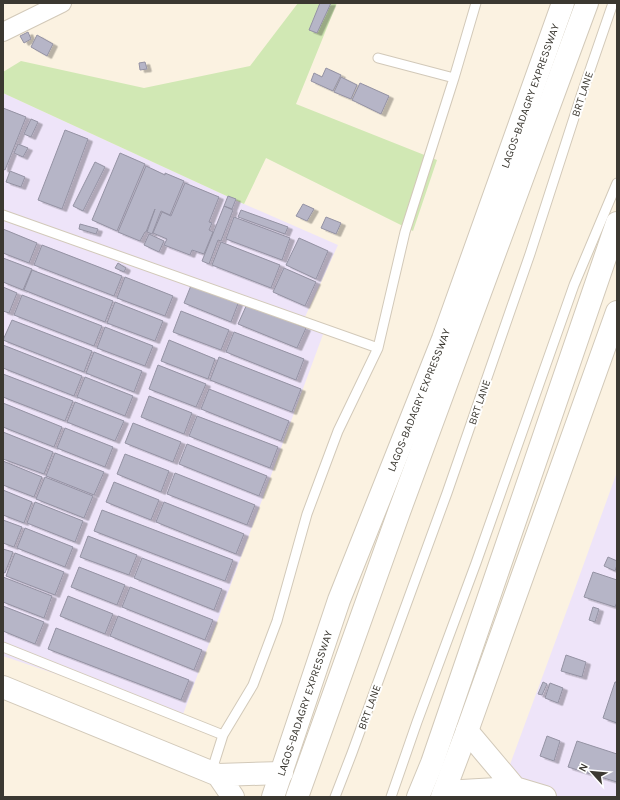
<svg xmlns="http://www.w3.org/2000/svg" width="620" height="800" font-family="Karla,sans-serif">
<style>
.commercial{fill:#eee4f9}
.green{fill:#d1e8b4}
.building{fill:#b6b5c7;stroke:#9492a3;filter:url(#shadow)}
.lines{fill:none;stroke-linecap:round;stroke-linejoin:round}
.service-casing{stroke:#d2c9b9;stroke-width:11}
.minor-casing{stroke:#d2c9b9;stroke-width:20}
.tertiary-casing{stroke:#d2c9b9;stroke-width:24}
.primary-casing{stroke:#d2c9b9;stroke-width:24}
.motorway-casing{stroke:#d2c9b9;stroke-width:24}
.service{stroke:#fff;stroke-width:9}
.minor{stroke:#fff;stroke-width:18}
.tertiary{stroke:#fff;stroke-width:22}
.primary{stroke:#fff;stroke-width:22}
.motorway{stroke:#fff;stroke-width:22}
.labels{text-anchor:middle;stroke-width:4;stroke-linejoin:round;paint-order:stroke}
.street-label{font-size:11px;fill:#3b3831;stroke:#fff}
</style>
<defs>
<filter id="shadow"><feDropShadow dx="4.5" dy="2.5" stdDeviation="0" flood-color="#0004"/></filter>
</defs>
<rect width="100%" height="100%" fill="#fbf2e1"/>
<path class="commercial" d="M3 93 244 204 338 245 305 317 325 329 182 717 3 656Z
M617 472V797H498L574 591Z"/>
<path class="green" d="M298 3H337L296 104 437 160 413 231 266 158 244 204 3 93V72L21 61 144 88 250 66Z"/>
<path class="building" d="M320 3H331L317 33 309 30Z
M28 32 31 39 24 43 20 36Z
M37 35 53 44 47 56 31 47Z
M145 62 147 69 140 70 139 63Z
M326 68 341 75 333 91 311 81 314 73 322 77Z
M341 77 357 85 351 99 334 92Z
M360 83 389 96 381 114 352 100Z
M3 108 26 117 5 170 3 169Z
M31 119 38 122 31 137 24 134Z
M65 130 88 139 62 209 38 200Z
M18 144 28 148 23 157 14 153Z
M120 153 145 164 117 231 92 220Z
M95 162 105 167 83 211 73 206Z
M146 166 165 175V173L184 181 170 215 161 211 152 234 147 232 155 209 146 232H145L140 241 118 232Z
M10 171 25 177 21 187 6 182Z
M185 183 219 197 209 222 212 223 209 230 213 232 204 254 192 250 190 255 164 245 167 239 153 233 162 212 171 216Z
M228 196 236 199 232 209 224 206Z
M303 204 314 209 307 221 296 216Z
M224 206 233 210 221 241 218 240 209 264 202 261Z
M241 210 288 227 285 234 238 217Z
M234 217 290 238 282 260 226 239Z
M326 217 341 223 336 234 321 228Z
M80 224 98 229 96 234 79 229Z
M3 229 37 243 29 263 3 253Z
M149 234 164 241 159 252 144 245Z
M299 238 328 251 316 279 286 265Z
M221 242 280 265 271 288 212 265Z
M42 245 122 276 114 296 34 265Z
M3 258 32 269 23 290 3 282Z
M118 263 126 268 124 272 115 268Z
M284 268 316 282 305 306 273 292Z
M32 270 113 301 105 322 24 290Z
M125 277 173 296 165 316 117 298Z
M192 283 239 301 231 322 184 303Z
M3 287 17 293 9 313 3 311Z
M22 295 102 326 94 346 14 315Z
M115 302 163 321 155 341 107 323Z
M247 304 306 328 297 348 238 324Z
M181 311 229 330 221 350 173 332Z
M12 320 92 351 84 372 3 340Z
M105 327 153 346 145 366 97 348Z
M234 332 304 359 296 380 226 352Z
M169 340 215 359 208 379 161 361Z
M3 345 82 376 74 396 3 368Z
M94 352 142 371 134 392 86 373Z
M219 357 301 389 292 412 210 380Z
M158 365 206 384 196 407 149 389Z
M3 374 73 401 65 421 3 397Z
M85 377 133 396 125 416 77 397Z
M209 389 289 421 281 441 201 409Z
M149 396 192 413 184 434 141 417Z
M75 402 124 421 115 441 67 422Z
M3 403 62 427 54 447 3 427Z
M197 416 278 447 270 468 189 436Z
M133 423 181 442 173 462 125 443Z
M65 428 113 447 105 467 57 448Z
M3 432 53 452 44 474 3 459Z
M187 444 267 476 259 496 179 464Z
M55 453 104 472 94 495 46 476Z
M125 454 169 471 161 492 117 474Z
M3 461 42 477 34 497 3 485Z
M175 473 255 505 247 525 167 494Z
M45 477 93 496 84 518 36 499Z
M114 482 159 500 151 520 106 502Z
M3 490 32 502 24 523 3 515Z
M35 502 83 521 75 542 27 523Z
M164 502 244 534 236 554 156 522Z
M102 510 233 560 225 581 94 531Z
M3 520 22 527 14 547 3 543Z
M25 528 73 547 65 567 17 548Z
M88 536 137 555 129 575 80 557Z
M3 549 13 552 5 573 3 572Z
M15 553 64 572 55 595 6 576Z
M608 557 617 561V565L615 571 604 566Z
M142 558 222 589 214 610 134 578Z
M79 567 125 585 117 605 71 587Z
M593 572 617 580V602L615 607 584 597Z
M3 577 52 596 44 618 3 602Z
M130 587 213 620 205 640 122 607Z
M68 596 113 614 105 634 60 616Z
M3 606 44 622 35 644 3 631Z
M593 607 599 609 595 622 589 620Z
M118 616 202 650 194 670 110 636Z
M56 628 189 680 181 700 48 649Z
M566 655 586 662 582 677 561 671Z
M543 682 547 684 542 695 538 694Z
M615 682H617V723L603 718Z
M550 683 563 688 558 703 545 698Z
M547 736 560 741 554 761 540 756Z
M577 741 617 754V782L568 767Z"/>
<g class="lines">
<defs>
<path id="service" d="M378 58 454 78
M3 215 378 348
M3 647 223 735
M211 773 223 735 253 685 277 621 307 514 338 431 378 348 405 232 454 78 476 3
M335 797 352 753 447 493 530 254 581 96 613 3
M391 797 417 722 476 563 574 285 617 183"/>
<path id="minor" d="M3 32 62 3"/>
<path id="tertiary" d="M3 687 218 775 282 773
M467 731 515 788
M218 775 233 797
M444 792 515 788 545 797"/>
<g id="primary">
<path id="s1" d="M273 797 339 600 443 339 563 3"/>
<path d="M442 797 467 731 617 312"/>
</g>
<path id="motorway" d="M297 797 399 512 587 3
M418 797 432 763 617 223"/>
</defs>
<use href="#service" class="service-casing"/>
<use href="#minor" class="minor-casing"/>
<use href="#tertiary" class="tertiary-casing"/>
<use href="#primary" class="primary-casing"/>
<use href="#motorway" class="motorway-casing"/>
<use href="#service" class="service"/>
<use href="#minor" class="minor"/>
<use href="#tertiary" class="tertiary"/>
<use href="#primary" class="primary"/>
<use href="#motorway" class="motorway"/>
</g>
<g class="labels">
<g class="street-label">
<text transform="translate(582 94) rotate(-72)" y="4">BRT LANE</text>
<text dy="4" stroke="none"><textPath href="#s1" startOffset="747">LAGOS-BADAGRY EXPRESSWAY</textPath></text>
<text dy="4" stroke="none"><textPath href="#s1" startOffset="423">LAGOS-BADAGRY EXPRESSWAY</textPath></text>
<text transform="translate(479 402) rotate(-71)" y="4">BRT LANE</text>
<text dy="4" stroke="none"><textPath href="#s1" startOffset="99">LAGOS-BADAGRY EXPRESSWAY</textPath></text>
<text transform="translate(369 707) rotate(-70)" y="4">BRT LANE</text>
</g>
</g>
<rect width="620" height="800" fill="none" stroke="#3b3831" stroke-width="8"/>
<g transform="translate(592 772) rotate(297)" stroke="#ffffff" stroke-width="3" paint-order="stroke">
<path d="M0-3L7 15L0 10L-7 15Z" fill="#3b3831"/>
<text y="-6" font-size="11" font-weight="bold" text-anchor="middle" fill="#3b3831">N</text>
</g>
</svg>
